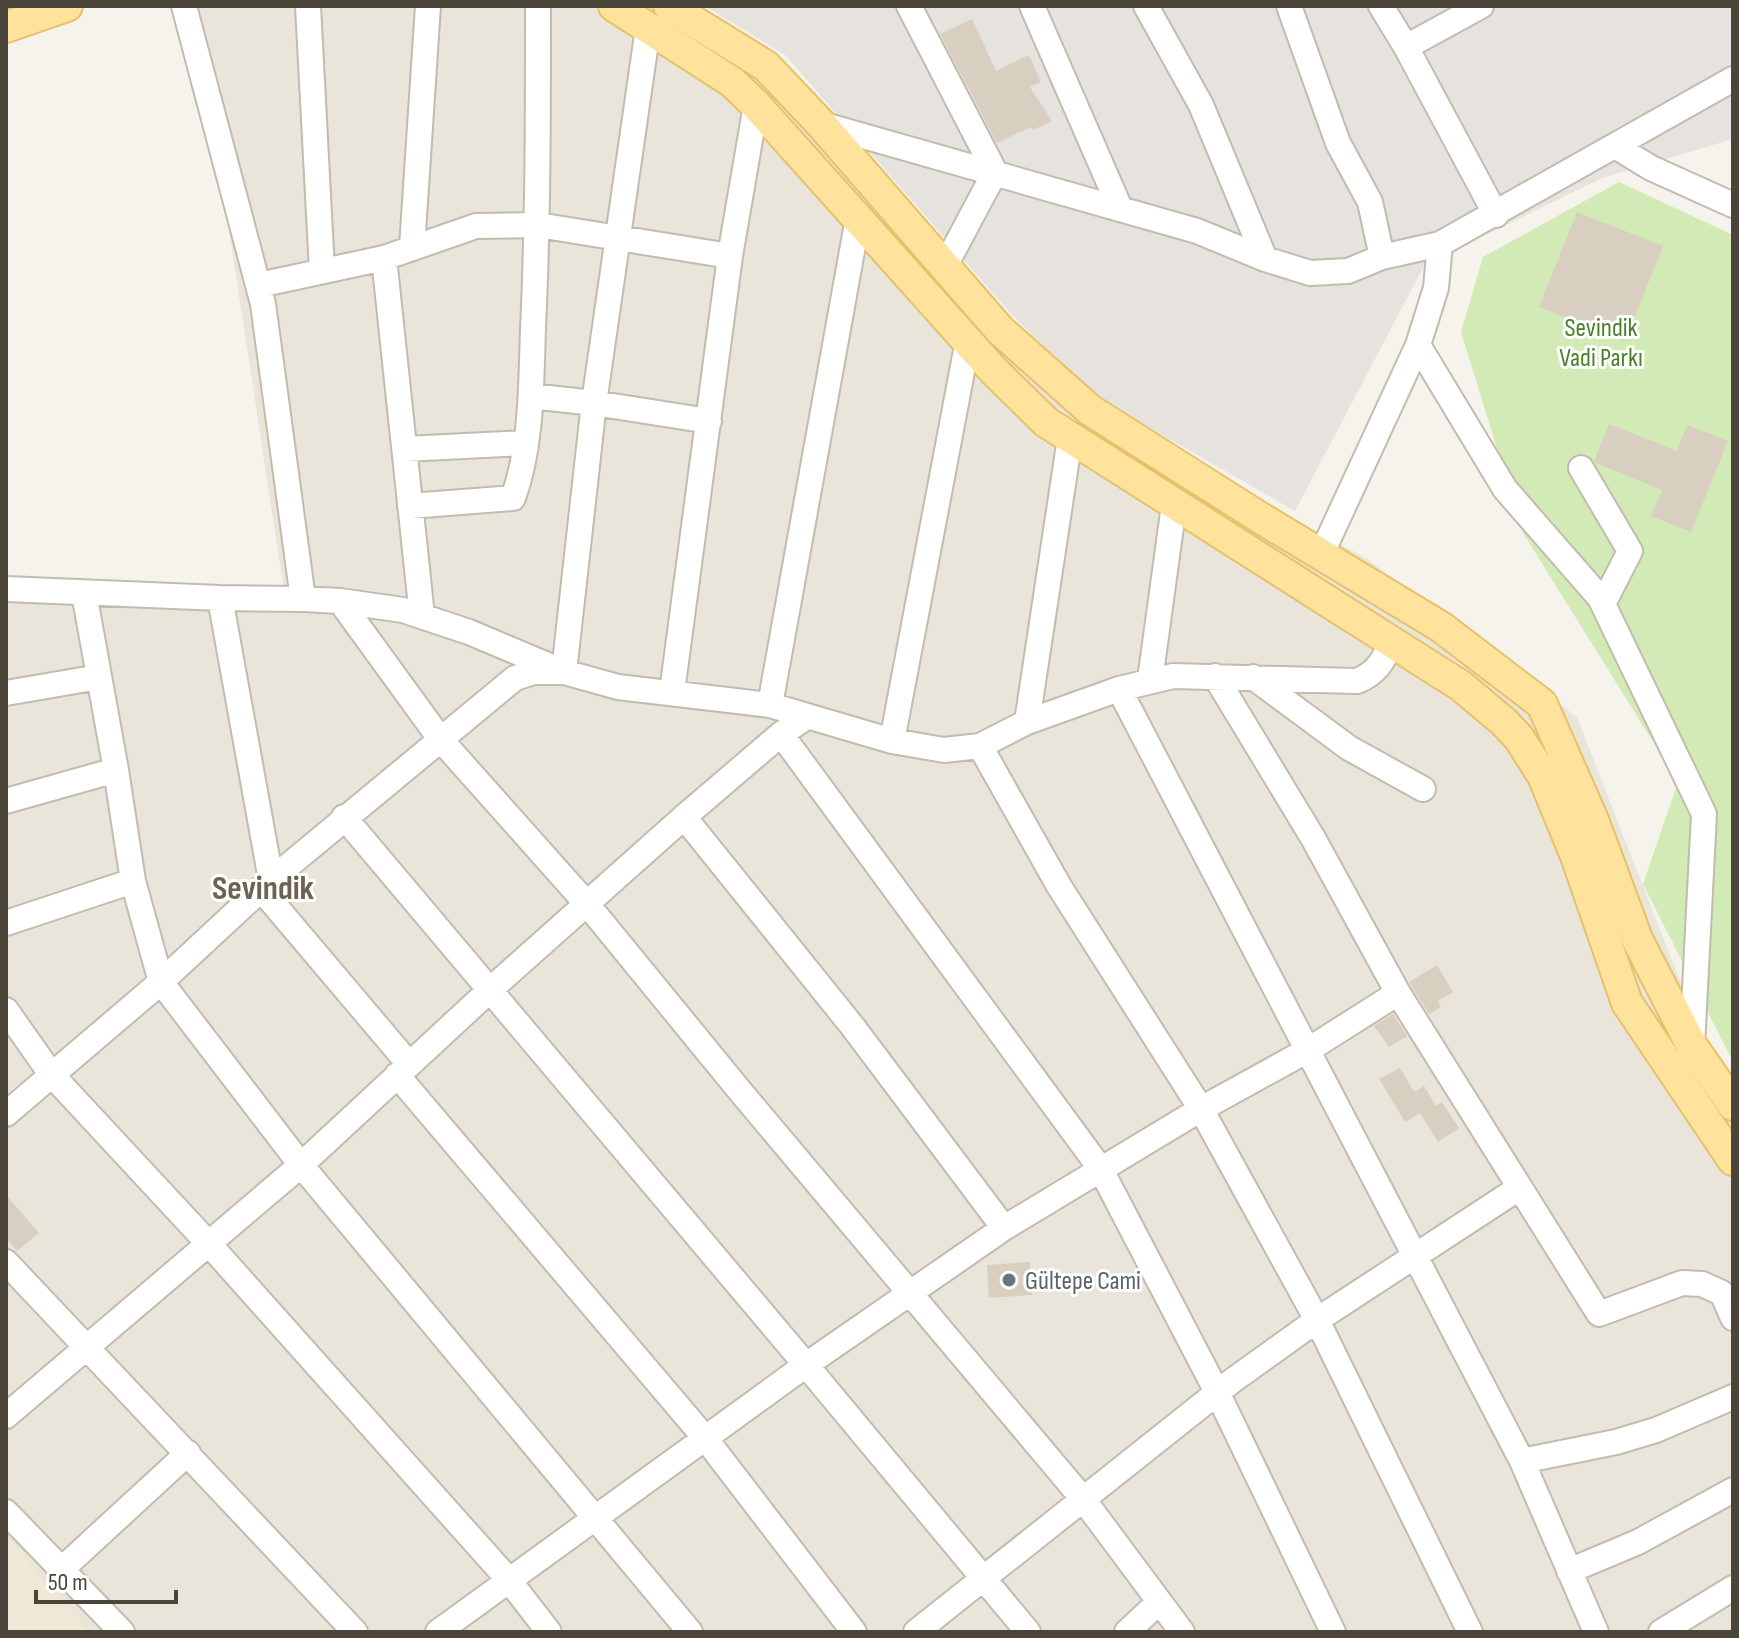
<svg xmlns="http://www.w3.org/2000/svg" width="1739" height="1638" font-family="'Sofia Sans Condensed',sans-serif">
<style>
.residential{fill:#eae5da}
.industrial{fill:#e6e2dd}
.education{fill:#efe8d6}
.green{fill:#d2eab5}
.building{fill:#d8cfc1}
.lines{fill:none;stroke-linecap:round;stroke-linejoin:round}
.minor-casing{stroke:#c2bbae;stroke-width:28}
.major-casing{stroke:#e6c16a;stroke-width:34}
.minor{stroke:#fff;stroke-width:24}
.major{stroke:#ffe39c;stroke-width:30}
.worship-dot{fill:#6b7280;stroke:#fff;stroke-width:3}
.labels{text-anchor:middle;stroke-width:6;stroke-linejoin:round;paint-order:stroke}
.park-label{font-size:26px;fill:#4a7f2a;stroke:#fff}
.worship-label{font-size:26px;fill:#5b616d;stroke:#fff;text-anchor:start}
.district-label{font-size:34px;font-weight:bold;fill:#6e6250;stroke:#fff}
</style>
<rect width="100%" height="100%" fill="#f6f3ec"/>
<path class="residential" d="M195 6H666L766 66 1090 410 1366 558 1577 717 1698 1027 1733 1086V1632H6V586L285 598Z"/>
<path class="industrial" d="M705 6H1733V139L1602 178 1425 264 1295 511 1096 397 1012 315 785 55Z"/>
<path class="education" d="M6 1536 89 1632H6Z"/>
<path class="green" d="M1619 182 1733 235V1062L1643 884 1678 782 1523 533 1461 332 1483 257Z"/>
<path class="building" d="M972 19 996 71 1029 55 1041 82 1030 87 1052 121 1033 130 1031 127 997 143 940 34Z
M1577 212 1663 246 1625 341 1539 307Z
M1609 424 1677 451 1687 425 1728 441 1691 532 1651 516 1662 490 1596 463 1594 461Z
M1437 965 1453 992 1438 1001 1441 1007 1429 1014 1409 982Z
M1393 1014 1407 1036 1389 1047 1374 1026Z
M1400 1068 1414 1092 1424 1086 1436 1106 1442 1102 1459 1128 1438 1142 1420 1113 1405 1122 1379 1079Z
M6 1195 39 1233 17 1251 6 1238Z
M1030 1262 1032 1295 989 1298 987 1265Z"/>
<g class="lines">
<defs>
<path id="minor" d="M184 6 263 304 303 599
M308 6 322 271
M909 6 995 172
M1032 6 1120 208
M1146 6 1201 105 1265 259
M1289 6 1338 143 1370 202 1382 257
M1381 6 1406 47 1481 6
M1406 47 1496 215
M821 124 1197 231 1265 259 1310 273 1348 271 1382 257 1440 244 1733 79
M1615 146 1651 168 1733 205
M412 247 428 6
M384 258 422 616
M945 266 995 172
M259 285 384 258 476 226 538 225 730 256
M1418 345 1505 489 1600 598 1704 814 1692 1046
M531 396 594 403 709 421
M405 449 525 443
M1581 468 1630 551 1603 604
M410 506 513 498C532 446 531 384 533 329 538 221 538 114 538 6
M1321 555 1418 345 1436 288 1440 244
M6 589 220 598 303 599 340 601 403 610 469 632 564 672 618 687 770 705 892 741 944 750 980 746 1027 722 1119 689 1173 676 1357 681C1377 673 1383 661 1392 642
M84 593 116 770 133 881 161 982 301 1165 690 1632
M220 598 271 880
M340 601 441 740 587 904 740 1091 1083 1499 1182 1632
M1215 676 1313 838 1398 993 1599 1314 1682 1283 1702 1284 1722 1293 1733 1318
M1253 677 1349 748 1423 789
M1150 680 1174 505
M1119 689 1522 1461 1596 1632
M672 692 730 256 756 105
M6 693 99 677
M770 705 858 218
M1027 722 1070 438
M781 734 1100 1168 1217 1392 1333 1632
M892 741 968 340
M980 746 1059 886 1201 1109 1317 1320 1470 1632
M6 801 116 770
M344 817 806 1365 1028 1632
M684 817 853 1027 1004 1228
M261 889 409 1064
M6 923 133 881
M6 1010 51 1074 209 1244 508 1579 549 1632
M397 1075 705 1438 854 1632
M6 1114 161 982 271 880 515 678 534 672H564L594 403 648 28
M6 1262 355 1632
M6 1416 301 1165 491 989 684 817 781 734 808 716
M1522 1461 1616 1442 1656 1430 1733 1397
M6 1512 122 1632
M62 1569 188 1453
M1569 1571 1638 1542 1733 1490
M438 1632 806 1365 1004 1228 1201 1109 1308 1050 1398 993
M916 1632 1232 1381 1317 1320 1519 1188
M1127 1632 1159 1602
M1661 1632 1733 1588"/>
<path id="major" d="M614 6 732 82 756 105 994 371 1046 422 1461 686 1504 722 1519 738 1543 776 1576 856 1627 1003 1733 1160
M669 6 766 66 821 124 1000 330 1090 410 1259 517 1441 627 1542 704 1593 820 1637 939 1692 1046 1733 1105
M6 27 67 6"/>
</defs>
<use href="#minor" class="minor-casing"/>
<use href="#major" class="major-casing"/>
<use href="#minor" class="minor"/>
<use href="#major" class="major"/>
</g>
<circle class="worship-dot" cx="1009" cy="1280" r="8"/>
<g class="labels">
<g class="park-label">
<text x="1601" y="336">Sevindik<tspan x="1601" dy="30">Vadi Parkı</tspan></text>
</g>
<g class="worship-label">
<text x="1025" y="1289">Gültepe Cami</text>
</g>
<g class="district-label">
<text x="263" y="899">Sevindik</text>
</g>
</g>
<rect width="1739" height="1638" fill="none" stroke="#4b4439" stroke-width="16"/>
<path d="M36 1590v12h140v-12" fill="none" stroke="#4b4439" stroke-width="4"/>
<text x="48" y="1590" font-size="24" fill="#4b4439" stroke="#ffffff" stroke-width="6" paint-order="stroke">50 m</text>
</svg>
